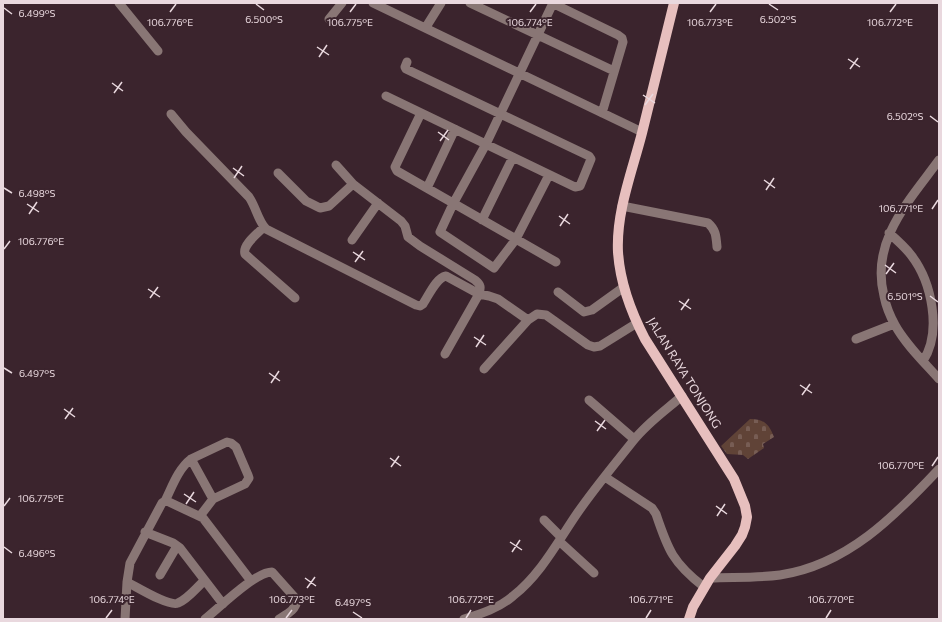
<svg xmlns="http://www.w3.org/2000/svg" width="942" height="622" font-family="Commissioner,sans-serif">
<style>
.cemetery{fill:url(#cemetery-stones)}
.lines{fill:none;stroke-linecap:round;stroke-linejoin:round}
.minor{stroke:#897675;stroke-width:9}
.major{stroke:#e7bfbe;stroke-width:10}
.ticks{fill:none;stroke:#e9d8de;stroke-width:1.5}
.labels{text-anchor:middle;stroke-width:4;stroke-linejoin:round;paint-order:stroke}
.street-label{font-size:12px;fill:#e9d8de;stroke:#3b242d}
.ticks-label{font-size:10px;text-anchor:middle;fill:#e9d8de;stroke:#3b242d;stroke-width:4;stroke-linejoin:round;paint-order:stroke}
</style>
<defs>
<pattern id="cemetery-stones" width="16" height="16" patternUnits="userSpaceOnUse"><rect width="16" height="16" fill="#604337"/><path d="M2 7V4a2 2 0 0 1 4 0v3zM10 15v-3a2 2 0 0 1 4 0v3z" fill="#775d54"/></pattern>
</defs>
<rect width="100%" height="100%" fill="#3b242d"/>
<path class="cemetery" d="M750 419C764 419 769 424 774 437L763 444 764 448 748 459 743 455 727 454 721 446Z"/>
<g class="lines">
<path class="minor" d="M119 3 158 51
M373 3 642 132
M470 3 614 71
M552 3 618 35 622 38 623 42 602 113
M329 19 342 3
M426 27 441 3
M386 96 575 187 580 186 591 159 589 156 406 69 405 67 407 62
M421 113 395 167 397 171 556 262
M171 114 186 132 249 197C256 207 258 221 266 229L416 305 420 306 423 304C429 295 436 278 446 276L479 294 489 296 498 299 528 320 537 314 546 315 588 345 594 347 600 346 637 323
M939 160C909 201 870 241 884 296 886 306 890 316 895 325 906 345 924 362 939 379
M336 165 353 184 401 221 405 226 408 237 420 246 475 280C481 285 481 287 479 294L445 354
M278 173 306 201 320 208 329 206 353 184
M549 175 516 239 494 268 440 232 453 204 486 144 553 3
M427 188 455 129
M622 206 708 223C716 230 716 236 717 247
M482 220 513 157
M264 227C258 233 242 245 245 254L295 298
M889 233C897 240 905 247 911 255 932 282 942 332 923 361
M352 240 378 203
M558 292 584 312 592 310 624 287
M856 339 894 324
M484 369 528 320
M589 400 634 439
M191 459 213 499
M605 477 652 508 656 514C668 550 673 563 704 587
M165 501C172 487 178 469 191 459L227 442 231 443 236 447 248 475 249 478 245 484 213 499 200 516
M544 520 561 537
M145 532 173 543 180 548 223 604
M559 541 594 573
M160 575 177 546
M710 578C733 577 757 578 780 575 847 565 895 516 939 469
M127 582C137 587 169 607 178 603 188 599 196 588 204 581
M125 619 127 582 130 563 162 503 165 501 169 502 203 518 251 581
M205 619C219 608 255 572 272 572L297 600C296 610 287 614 279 619
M464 619C481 614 499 608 513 596 540 575 557 543 576 515 593 490 614 465 633 441 647 423 666 410 682 396"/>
<path class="major" d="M674 3C663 46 653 90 642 133 632 172 616 212 618 252 620 283 631 312 645 339L734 479 745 506 747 517 745 527 742 535 735 546 710 578 693 607 689 619"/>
</g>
<path class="ticks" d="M256 4 264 10M769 4 778 10M4 8 12 14M170 12 176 4M350 12 356 4M530 12 536 4M710 12 716 4M890 12 896 4M317 47 329 55M319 57 327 45M848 59 860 67M850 69 858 58M112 83 123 91M114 93 122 82M643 95 655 103M645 105 653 94M930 116 938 122M438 132 449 140M440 141 448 130M233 168 244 176M234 178 242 166M764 180 775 188M4 188 12 193M766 190 774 178M27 204 39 212M932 209 938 200M29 214 37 202M559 216 570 224M560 226 568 214M4 249 10 241M353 252 365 260M355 262 363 251M885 265 896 273M886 274 894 263M148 289 160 297M930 296 938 302M150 298 158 287M679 301 691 309M681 310 689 299M474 337 486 345M476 347 484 335M4 368 12 373M269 373 280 381M271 383 279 371M800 385 812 393M802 395 810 384M64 409 75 417M65 419 73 408M595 421 606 429M597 431 605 420M390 458 401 466M932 466 938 457M391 467 399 456M184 494 196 502M186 504 194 492M4 506 10 498M716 506 727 514M717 516 725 504M510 542 522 550M4 547 12 553M512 552 520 540M305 578 316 586M307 588 315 577M353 612 362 618M106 618 112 610M286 618 292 610M466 618 471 610M646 618 651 610M826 618 831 610"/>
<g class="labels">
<g class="street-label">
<text transform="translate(684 373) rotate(58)" y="4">JALAN RAYA TONJONG</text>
</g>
</g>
<g class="ticks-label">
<text x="37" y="17">6.499°S</text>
<text x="264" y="23">6.500°S</text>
<text x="778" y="23">6.502°S</text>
<text x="170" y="26">106.776°E</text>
<text x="350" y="26">106.775°E</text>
<text x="530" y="26">106.774°E</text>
<text x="710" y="26">106.773°E</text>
<text x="890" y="26">106.772°E</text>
<text x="905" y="120">6.502°S</text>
<text x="37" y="197">6.498°S</text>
<text x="901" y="212">106.771°E</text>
<text x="41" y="245">106.776°E</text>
<text x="905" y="300">6.501°S</text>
<text x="37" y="377">6.497°S</text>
<text x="901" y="469">106.770°E</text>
<text x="41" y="502">106.775°E</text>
<text x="37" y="557">6.496°S</text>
<text x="112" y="603">106.774°E</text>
<text x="292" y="603">106.773°E</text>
<text x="471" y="603">106.772°E</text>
<text x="651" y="603">106.771°E</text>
<text x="831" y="603">106.770°E</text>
<text x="353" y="606">6.497°S</text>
</g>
<rect width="942" height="622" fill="none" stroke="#e9d8de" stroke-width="8"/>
</svg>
